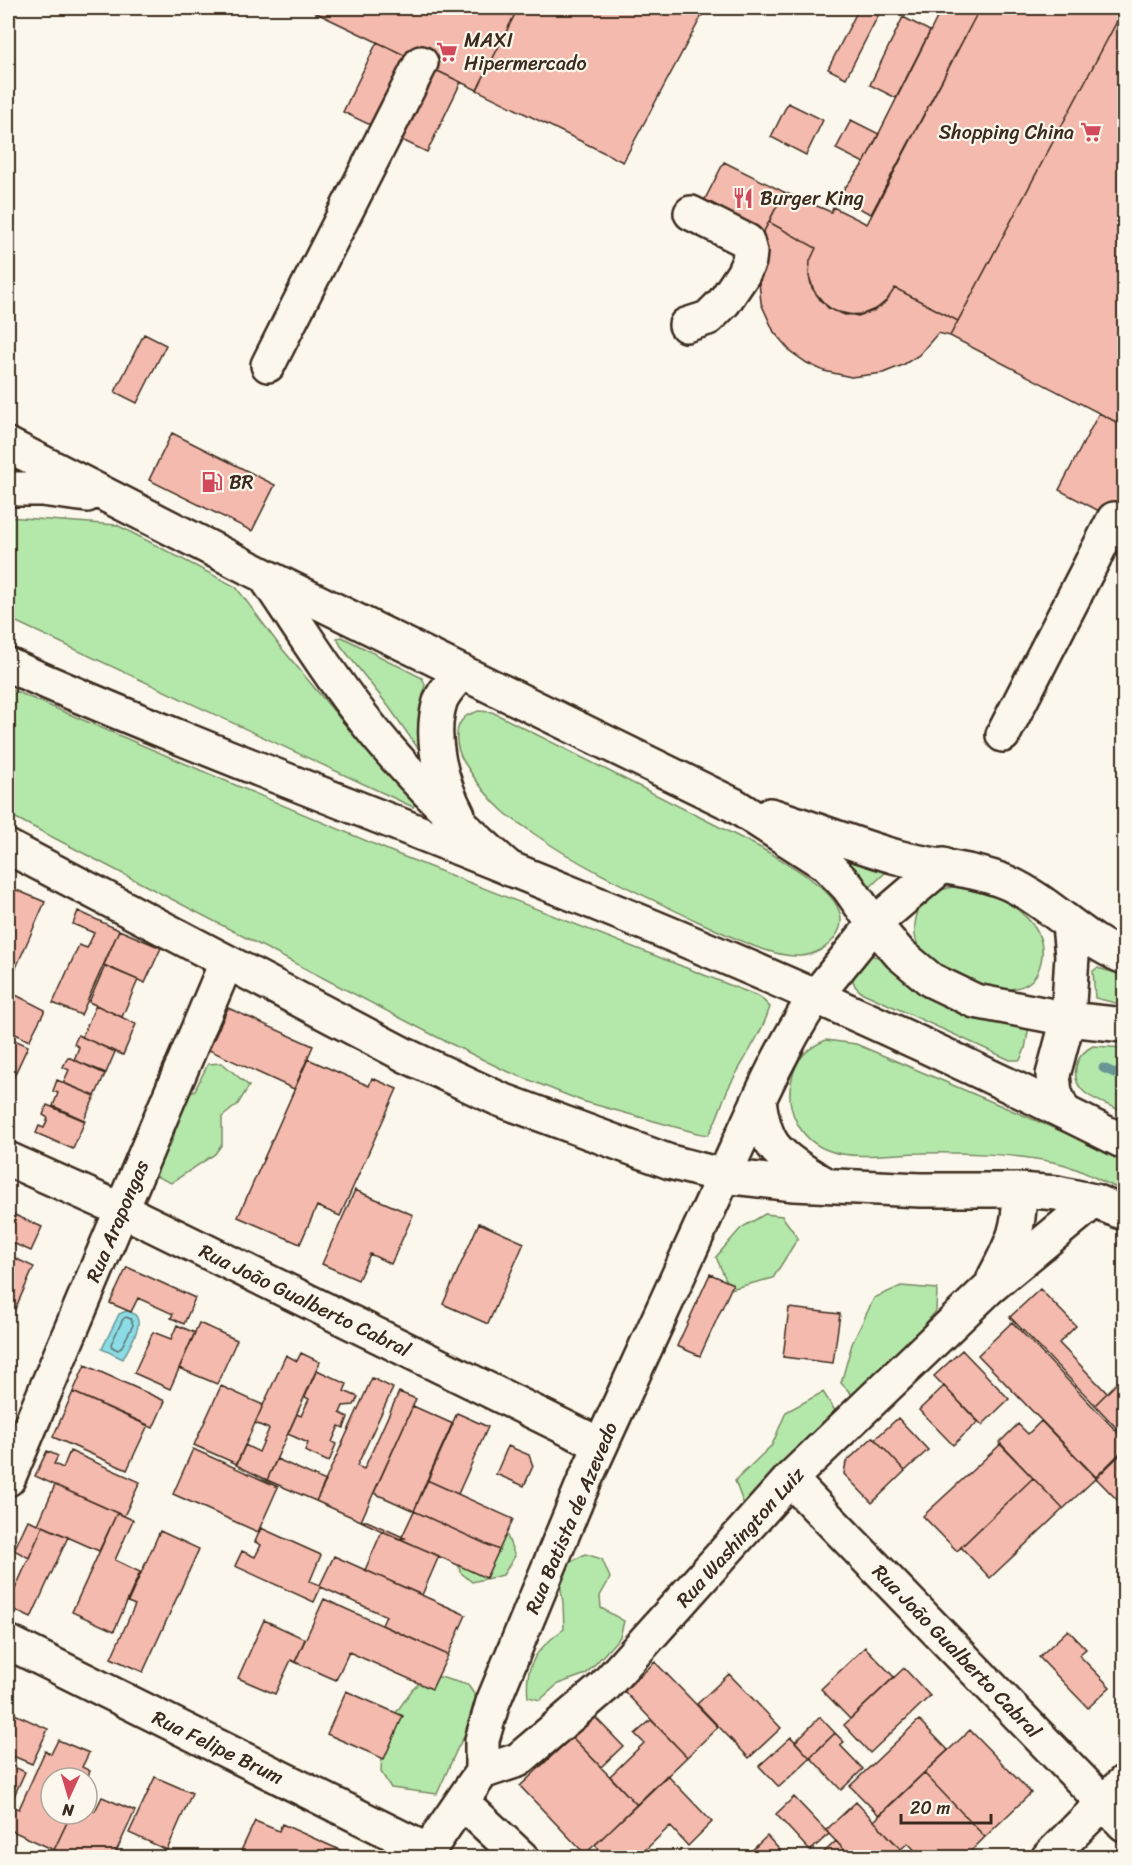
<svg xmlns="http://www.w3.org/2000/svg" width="1132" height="1865" font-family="Sriracha,sans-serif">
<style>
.green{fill:#b4e8aa;stroke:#788964;stroke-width:1.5}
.water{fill:#8bdce5;stroke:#6b9595;stroke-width:1.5}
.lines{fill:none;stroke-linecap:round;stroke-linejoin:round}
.shore{stroke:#5b716e;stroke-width:1.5}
.stream{stroke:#6b9595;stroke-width:9}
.building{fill:#f4baad;stroke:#3b2a1e;stroke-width:1.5}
.minor-casing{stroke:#3b2a1e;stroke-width:38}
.major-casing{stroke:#3b2a1e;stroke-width:38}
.highway-casing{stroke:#3b2a1e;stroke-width:38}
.minor{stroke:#fbf7ec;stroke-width:33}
.major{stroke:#fbf7ec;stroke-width:33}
.highway{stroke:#fbf7ec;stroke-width:33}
.labels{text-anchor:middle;stroke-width:4.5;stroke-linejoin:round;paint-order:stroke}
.poi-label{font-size:20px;fill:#3b2a1e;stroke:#fbf7ec;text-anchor:start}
.street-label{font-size:20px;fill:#3b2a1e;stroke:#fbf7ec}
</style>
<rect width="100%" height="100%" fill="#fbf7ec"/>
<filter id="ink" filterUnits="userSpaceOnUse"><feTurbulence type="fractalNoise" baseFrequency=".0167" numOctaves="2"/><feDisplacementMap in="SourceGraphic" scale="12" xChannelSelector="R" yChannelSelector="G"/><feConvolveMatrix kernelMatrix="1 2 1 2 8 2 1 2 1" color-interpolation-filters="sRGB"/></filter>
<g filter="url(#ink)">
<path class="green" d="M8 517 117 525 236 587 279 645 342 721 418 800 413 807 8 618Z
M342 637 422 678 425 684 419 723 421 749 417 747 389 707 341 646 337 638Z
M8 688 397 854 760 997 770 1007C761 1036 742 1061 729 1087 721 1103 718 1120 708 1135L697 1133 582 1101 504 1070 433 1035 8 814Z
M478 711 492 712 761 848C785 863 859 898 837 934 830 947 815 955 800 956 771 958 724 933 697 921 641 894 584 869 533 833 524 826 513 820 504 812 488 798 475 780 464 762 456 749 452 727 466 716 469 714 475 713 478 711Z
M820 845 888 870 869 888 847 861Z
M952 887C959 888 967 888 974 889 1011 899 1056 928 1038 971 1033 983 1021 988 1009 989 985 991 933 969 920 949 910 933 915 906 930 895 935 891 945 889 952 887Z
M869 955 883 958 1029 1026 1025 1049 1020 1060H1010L861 992 855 986 852 977Z
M1097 968 1124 975V1005L1095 998 1093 971Z
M826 1040 856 1044 1124 1158V1191C1104 1183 1083 1170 1062 1164 1021 1154 963 1152 921 1153 894 1153 855 1160 830 1151 800 1141 784 1109 792 1078 797 1058 807 1048 826 1040Z
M1093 1046 1124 1048V1112C1104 1102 1071 1096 1076 1068 1077 1057 1084 1051 1093 1046Z
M222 1063 249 1086 238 1104 222 1117V1144L215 1154 171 1183 149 1173C153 1158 156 1161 166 1150 178 1138 176 1119 177 1103L195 1090 208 1064Z
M765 1214 782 1216 798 1238 773 1278 730 1289 716 1257 741 1228Z
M901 1286 937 1289 936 1311 904 1349 863 1406 841 1383 852 1344 874 1298Z
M823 1392 843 1423 747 1513 735 1481 772 1445 786 1412Z
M504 1528 515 1556 503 1575 472 1582 460 1572 456 1549Z
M585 1554 602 1559 610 1578 600 1596 601 1608 624 1621 620 1637 586 1674 558 1684 540 1700 528 1697C524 1663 538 1648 564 1629L563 1603 558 1569Z
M429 1674 468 1685 482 1706 458 1747 437 1794 391 1788 381 1772 382 1748 388 1724 412 1690Z"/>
<path class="water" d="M126 1311C152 1315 129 1346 123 1359L102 1349 119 1314Z"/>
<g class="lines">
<path class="shore" d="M126 1317 131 1319 133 1325 121 1348 118 1350 112 1347 111 1344 123 1319Z"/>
<path class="stream" d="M1103 1068 1124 1077"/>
</g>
<path class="building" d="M306 8H518L477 90Z
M518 8H706L623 162 477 90Z
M859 8H882L846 78 828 69Z
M942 8H980L871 214 837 198 864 163Z
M980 8H1124L958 321 895 288 887 300 874 311 858 316 834 311 821 301 812 288 809 276 810 261 816 248 769 222 784 192 831 212 833 207 867 224Z
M1124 8V426L950 336Z
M903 17 930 31 896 98 870 85Z
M377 42 461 82 427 152 343 112Z
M788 103 823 120 806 155 771 137Z
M851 120 879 134 864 163 836 149Z
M724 162 784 192 762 235 702 205Z
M769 222 816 248 810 261 809 276 814 291 828 308 845 315 863 314 880 307 887 300 895 288 958 321 950 336 938 333 919 355 903 365 883 373 851 377 824 371 807 363 791 352 774 332 761 303 759 281 760 254 762 235Z
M144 334 166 345 137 403 115 392Z
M1099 413 1124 426V524L1059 490Z
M172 433 275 485 252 531 149 480Z
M14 889 45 902 8 986V904Z
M78 911 119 930 81 1015 53 1003 79 945 87 948 94 933 73 924Z
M119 930 161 948 145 983 104 965Z
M105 966 138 980 122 1017 89 1002Z
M8 991 45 1010 29 1041 8 1030Z
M96 1005 136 1024 123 1055 82 1037Z
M228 1008 313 1046 294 1089 209 1050Z
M78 1035 115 1052 106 1073 74 1060 79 1047 74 1044Z
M8 1037 28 1046 8 1089Z
M68 1057 105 1074 95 1096 63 1083 69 1070 63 1067Z
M308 1059 369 1086 372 1078 397 1089 340 1216 317 1206 300 1244 238 1217Z
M57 1080 95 1096 84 1120 53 1106 58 1093 53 1091Z
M47 1105 85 1121 73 1149 36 1133 39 1126 44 1128 48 1118 43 1115Z
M355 1190 413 1215 391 1264 370 1254 358 1280 322 1264Z
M8 1212 42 1227 31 1251 8 1241Z
M479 1223 524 1243 488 1324 443 1304Z
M8 1255 34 1267 15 1309 8 1306Z
M127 1267 195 1298 184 1324 171 1318 173 1314 138 1298 131 1312 110 1303Z
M710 1274 733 1284 700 1356 677 1346Z
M1040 1289 1076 1326 1059 1343 1107 1393 1095 1405 1010 1317Z
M789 1308 840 1314 833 1363 783 1357Z
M1012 1322 1124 1439V1449L1096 1477 978 1355Z
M199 1323 237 1340 217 1384 179 1368Z
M177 1325 195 1333 170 1389 134 1373 153 1332 171 1339Z
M962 1350 1009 1399 982 1425 934 1376Z
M301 1353 320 1362 267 1480 236 1465 245 1445 259 1452 269 1429 255 1423 286 1355 297 1361Z
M85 1365 165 1401 153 1428 73 1392Z
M317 1370 347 1384 344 1391 358 1397 354 1405 343 1406 340 1413 348 1417 344 1428 339 1426 332 1442 336 1444 329 1462 305 1451 308 1443 288 1434 297 1414 301 1416 309 1399 305 1397Z
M1124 1376V1436L1095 1405Z
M372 1378 393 1388 357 1466 364 1469 399 1392 416 1399 361 1521 316 1501Z
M221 1386 263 1405 237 1464 194 1445Z
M944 1386 978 1422 953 1445 919 1410Z
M73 1392 148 1425 127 1470 53 1437Z
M413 1406 453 1424 414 1511 374 1493Z
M457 1413 488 1427 458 1494 427 1480Z
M898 1418 928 1450 905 1471 875 1439Z
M1041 1421 1096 1478 1063 1509 999 1443 1018 1424 1028 1434Z
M873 1437 905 1471 872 1503 844 1474 846 1462Z
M1001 1444 1033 1478 957 1551 923 1516Z
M508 1446 529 1455 533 1466 524 1486 496 1474Z
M193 1449 278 1487 258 1532 173 1494Z
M47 1451 58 1456 54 1464 63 1468 70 1451 140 1482 124 1516 35 1476Z
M1124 1451V1507L1096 1478Z
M277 1459 326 1481 316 1501 267 1480Z
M1033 1478 1063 1509 990 1578 961 1547Z
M427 1480 513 1519 499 1550 414 1511Z
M55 1485 117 1513 99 1551 38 1524Z
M414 1511 499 1550 486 1578 401 1539Z
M117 1513 133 1520 115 1560 140 1572 114 1631 72 1612Z
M28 1520 43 1526 29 1558 14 1550Z
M361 1521H367L405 1538 399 1539Z
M43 1526 68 1537 31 1618 8 1607V1605Z
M261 1528 321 1555 310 1581 320 1585 334 1556 466 1615 448 1655 382 1625 386 1616 321 1587 314 1602 235 1566 242 1551 255 1557 261 1545 255 1542Z
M160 1531 199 1549 143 1672 111 1658 135 1605 128 1602Z
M382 1531 439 1556 422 1595 365 1570Z
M324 1599 448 1655 432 1689 349 1652 336 1680 295 1662Z
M264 1620 305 1639 295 1662 291 1660 275 1694 238 1678Z
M1068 1630 1086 1649 1079 1655 1110 1687 1088 1708 1039 1657Z
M865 1647 894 1677 850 1719 821 1689Z
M655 1662 718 1727 687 1757 624 1691Z
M904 1668 930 1696 870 1753 844 1725Z
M729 1674 781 1728 749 1758 697 1704Z
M346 1691 403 1716 384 1759 327 1734Z
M8 1711 48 1729 32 1764 8 1754Z
M594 1716 623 1746 601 1767 572 1737Z
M820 1717 835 1733 810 1758 795 1742Z
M651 1720 687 1757 637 1805 610 1776 644 1743 635 1734Z
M919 1720 948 1750 879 1815 850 1786Z
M970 1730 1031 1793 985 1837 924 1773Z
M835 1733 844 1742 840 1745 863 1769 841 1790 810 1757Z
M572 1737 637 1805 585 1854 520 1786Z
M791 1737 810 1758 779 1787 759 1766Z
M58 1740 89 1753 82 1767 90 1771 87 1778H51V1814H71L54 1850 8 1829V1813L11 1806 19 1809 45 1751 51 1754Z
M8 1764 25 1772 9 1807 8 1806Z
M924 1773 985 1837 964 1858H922L908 1843 901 1849 874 1821Z
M667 1775 712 1822 688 1846 670 1826 637 1858H607L595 1845Z
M155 1777 192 1793 167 1850 129 1833Z
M102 1797 135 1811 113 1858H70L54 1850 71 1814H87V1807L95 1811Z
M794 1797 829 1834 810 1851 776 1814Z
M856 1802 909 1858H852L829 1834 826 1830Z
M255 1821 279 1831 282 1824 340 1850 337 1858H245L239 1855Z
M767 1836 787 1858H744Z
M836 1841 852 1858H818Z
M54 1851 70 1858H51Z"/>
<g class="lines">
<defs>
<path id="minor" d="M686 325 708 318 724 302 743 274 749 261 750 252 747 241 691 213
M268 365 421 63
M1003 735 1114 519
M8 1159 122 1210 601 1445
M994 1278C1011 1245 1021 1229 1019 1190
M8 1479 226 963
M790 1479 1124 1824
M8 1642 428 1851
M482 1772 518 1760 604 1687 790 1479 989 1288 1094 1201
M462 1802 522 1858
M423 1858 482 1772V1740L493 1702 584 1482 724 1176
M1048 1858 1124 1782"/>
<path id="major" d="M8 665C194 747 385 817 573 894 759 969 946 1052 1124 1142
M8 847 405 1055 499 1099 670 1162 724 1176 794 1184 920 1190H1019L1057 1193 1094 1201 1124 1213
M759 1100C761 1115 764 1132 773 1145 784 1160 811 1176 827 1185
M724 1176C752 1115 778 1053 815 997"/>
<path id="highway" d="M8 445 265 576 734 805 827 865 848 887 874 924 900 954 931 980 975 1001 1068 1019 1124 1025
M8 489H41L87 495
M266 578C297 623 326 671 360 714 404 772 456 822 510 869
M458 815C441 783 429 737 440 702 443 692 455 680 462 672
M770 815C813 828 854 845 897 857 934 867 972 868 1008 883 1050 902 1082 940 1124 957
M815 997 874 924 943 865
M1063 1111 1055 1093 1053 1075 1068 1019 1072 956 1069 925"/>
</defs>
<use href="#minor" class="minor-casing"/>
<use href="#major" class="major-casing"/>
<use href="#highway" class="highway-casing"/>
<use href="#minor" class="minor"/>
<use href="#major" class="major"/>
<use href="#highway" class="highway"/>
</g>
</g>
<defs>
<symbol id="supermarket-bare" viewBox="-9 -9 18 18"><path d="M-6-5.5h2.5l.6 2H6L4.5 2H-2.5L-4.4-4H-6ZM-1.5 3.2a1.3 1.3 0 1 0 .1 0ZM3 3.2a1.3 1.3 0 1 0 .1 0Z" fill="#d1495b" stroke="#fbf7ec" stroke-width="2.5" paint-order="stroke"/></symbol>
<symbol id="restaurant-bare" viewBox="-9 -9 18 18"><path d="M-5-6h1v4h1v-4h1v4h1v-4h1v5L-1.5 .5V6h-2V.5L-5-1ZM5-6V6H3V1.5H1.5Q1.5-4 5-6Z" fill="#d1495b" stroke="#fbf7ec" stroke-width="2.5" paint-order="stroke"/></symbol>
<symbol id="fuel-bare" viewBox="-9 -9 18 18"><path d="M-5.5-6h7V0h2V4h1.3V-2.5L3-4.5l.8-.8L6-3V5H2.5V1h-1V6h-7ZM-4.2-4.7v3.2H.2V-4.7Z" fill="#d1495b" stroke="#fbf7ec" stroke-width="2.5" paint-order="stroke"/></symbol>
</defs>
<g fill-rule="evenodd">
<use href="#supermarket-bare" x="432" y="37" width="30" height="30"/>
<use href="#supermarket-bare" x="1076" y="117" width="30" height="30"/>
<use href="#restaurant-bare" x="728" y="183" width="30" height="30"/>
<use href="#fuel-bare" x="197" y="467" width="30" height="30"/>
</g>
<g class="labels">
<g class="poi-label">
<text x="464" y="47">MAXI<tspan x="464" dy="23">Hipermercado</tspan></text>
<text x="1074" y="139" text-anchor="end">Shopping China</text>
<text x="760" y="205">Burger King</text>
<text x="229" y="489">BR</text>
</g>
<g class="street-label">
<text transform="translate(117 1221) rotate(-67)" y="7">Rua Arapongas</text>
<text transform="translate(305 1300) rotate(26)" y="7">Rua João Gualberto Cabral</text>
<text transform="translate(571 1518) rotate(-67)" y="7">Rua Batista de Azevedo</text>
<text transform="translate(740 1537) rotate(-48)" y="7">Rua Washington Luiz</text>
<text transform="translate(957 1651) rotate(46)" y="7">Rua João Gualberto Cabral</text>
<text transform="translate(218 1747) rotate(26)" y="7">Rua Felipe Brum</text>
</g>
</g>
<rect width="1132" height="1865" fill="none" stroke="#fbf7ec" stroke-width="30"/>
<rect x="15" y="15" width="1102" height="1835" fill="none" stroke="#3b2a1e" stroke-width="2" filter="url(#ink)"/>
<g transform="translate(69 1796) rotate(184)"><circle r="28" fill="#fbf7ec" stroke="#aea59a" stroke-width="1.5"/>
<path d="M0-4.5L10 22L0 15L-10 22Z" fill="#d1495b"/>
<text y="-9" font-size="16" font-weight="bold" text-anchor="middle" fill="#3b2a1e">N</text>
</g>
<path d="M901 1814v9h90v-9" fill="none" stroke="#3b2a1e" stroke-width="3"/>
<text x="910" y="1814" font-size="18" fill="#3b2a1e" stroke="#fbf7ec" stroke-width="4.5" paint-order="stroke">20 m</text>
</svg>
